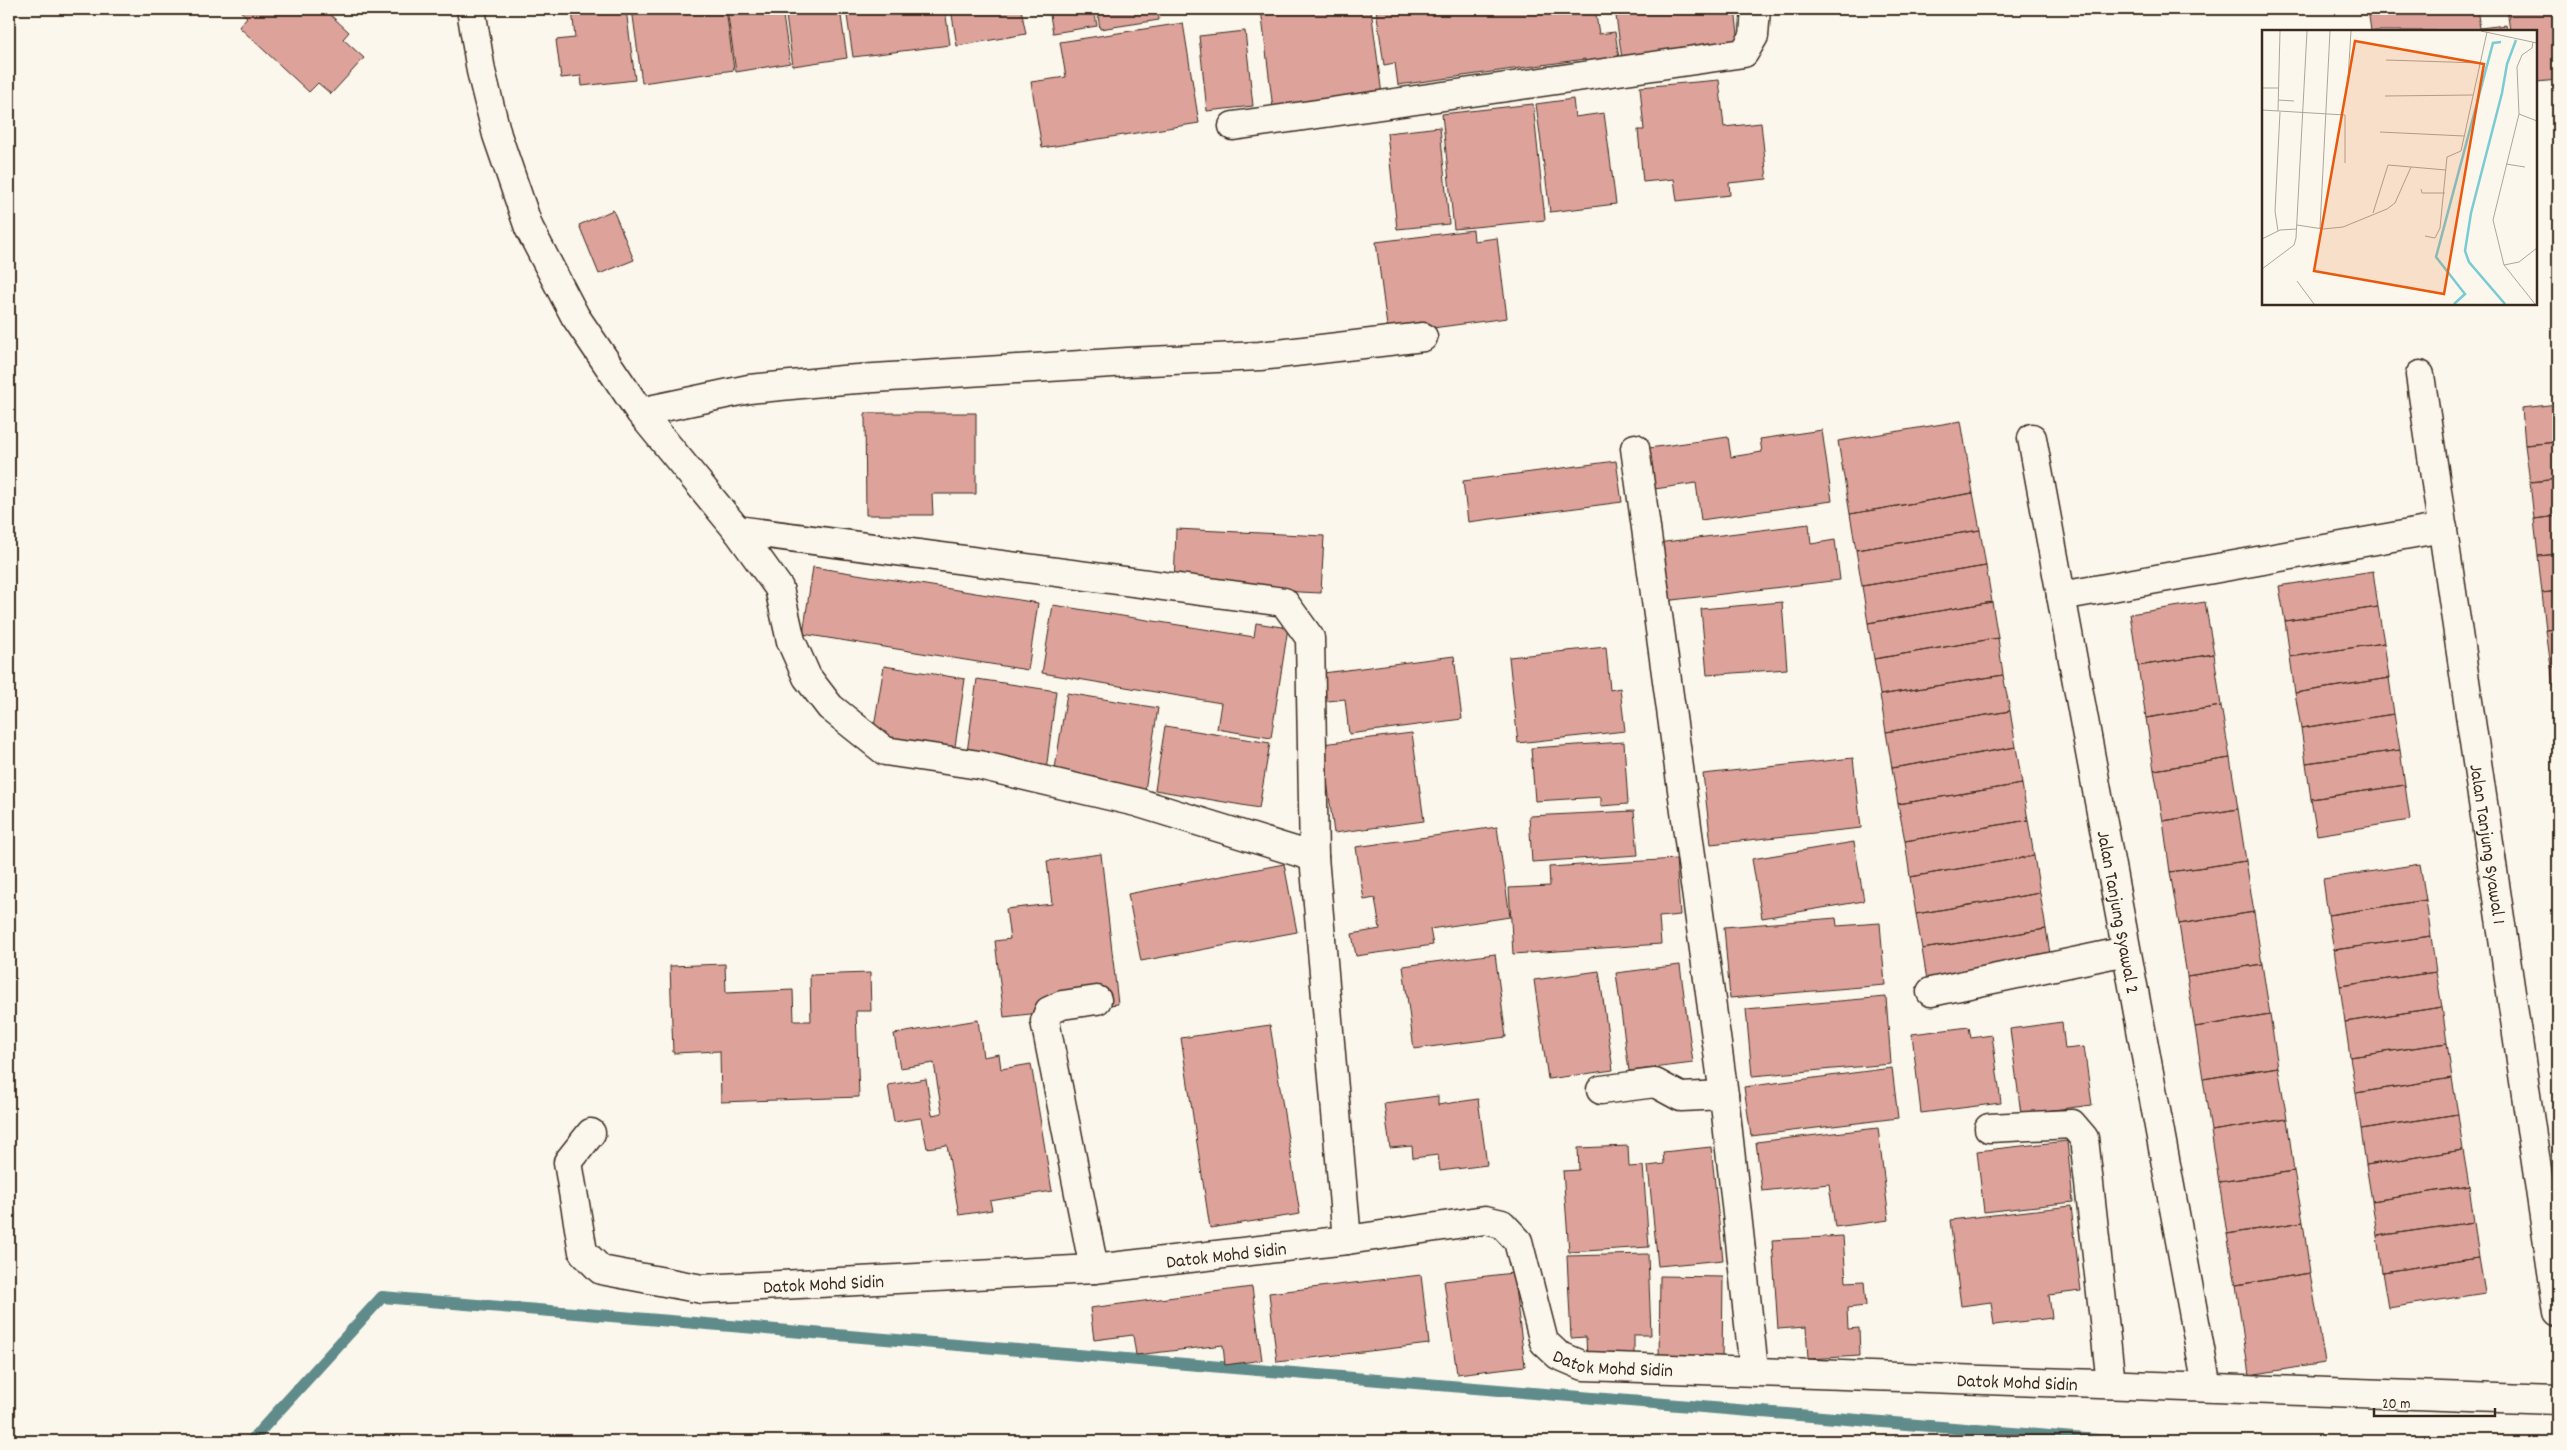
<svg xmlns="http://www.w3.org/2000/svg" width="2567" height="1450" font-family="Dekko,sans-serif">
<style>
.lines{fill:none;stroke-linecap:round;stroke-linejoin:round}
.stream{stroke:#618b8b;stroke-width:12}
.building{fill:#dda39b;stroke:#3b2a1e}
.minor-casing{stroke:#3b2a1e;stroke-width:31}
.minor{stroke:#fbf7ec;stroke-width:28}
.labels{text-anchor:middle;stroke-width:4;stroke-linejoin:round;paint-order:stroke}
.street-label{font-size:19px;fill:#3b2a1e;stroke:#fbf7ec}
.inset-river{fill:none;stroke:#7acbd3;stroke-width:2.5}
.inset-road{fill:none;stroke:#aea59a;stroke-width:1}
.view{fill:#e8590c;fill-opacity:0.15;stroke:#e8590c;stroke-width:2.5}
.inset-edge{fill:none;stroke:#3b2a1e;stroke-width:2.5}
</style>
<rect width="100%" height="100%" fill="#fbf7ec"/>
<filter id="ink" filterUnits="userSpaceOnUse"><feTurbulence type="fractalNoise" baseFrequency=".02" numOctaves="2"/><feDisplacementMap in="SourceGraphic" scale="10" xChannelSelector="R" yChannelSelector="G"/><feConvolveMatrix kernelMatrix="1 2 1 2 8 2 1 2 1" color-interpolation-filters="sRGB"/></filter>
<g filter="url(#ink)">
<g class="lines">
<path class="stream" d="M251 1441 382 1297 2110 1441"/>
</g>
<path class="building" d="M238 9H324L349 32 343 39 364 58 331 94 318 83 309 92 239 27 247 17Z
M572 9H626L635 80 582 86 581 76 561 78 556 40 575 38Z
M632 9H726L734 70 642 83Z
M727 9H782L790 63 736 72Z
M785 9H840L847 58 793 66Z
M846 9H945L950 45 853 57Z
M951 9H1021L1026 34 957 46Z
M1049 9H1094L1097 26 1053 33Z
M1097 9H1158L1159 20 1100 29Z
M1261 9H1371L1382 95 1273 109Z
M1376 9H1595L1599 34 1615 32 1620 64 1586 69 1585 59 1398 85 1395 63 1384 65Z
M1615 9H1735L1739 42 1622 59Z
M2368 9H2477L2480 28 2506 25 2507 31H2371Z
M2507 9H2558V80L2536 82V31H2510Z
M1183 23 1199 123 1042 148 1031 82 1066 77 1060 42Z
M1245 31 1253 106 1207 111 1199 36Z
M1719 80 1724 127 1761 123 1767 179 1729 183 1730 195 1677 201 1674 179 1643 182 1638 130H1644L1640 87Z
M1573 99 1575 117 1604 113 1616 204 1550 212 1536 104Z
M1533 104 1545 220 1454 229 1442 114Z
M1440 127 1449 224 1397 229 1387 133Z
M613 210 634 260 599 274 579 225Z
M1473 230 1474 241 1497 238 1507 318 1388 334 1376 242Z
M2558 404V442L2525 445 2522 408Z
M865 413H976V494H932L933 515H866Z
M1961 421 1973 493 1850 514 1838 441Z
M1822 430 1832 501 1701 520 1696 483 1648 490 1642 449 1728 437 1731 457 1762 452 1760 439Z
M2558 442V479L2530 482 2525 445Z
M1616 461 1622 502 1468 522 1463 481Z
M2558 479V516L2534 519 2530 482Z
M1973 493 1980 530 1856 550 1850 514Z
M2558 516V554L2538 556 2534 519Z
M1809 524 1811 544 1835 540 1840 580 1664 601 1657 543Z
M1176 529 1324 536 1321 593 1174 586Z
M1980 530 1986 566 1862 586 1856 550Z
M2558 554V591L2542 593 2538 556Z
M1986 566 1992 602 1868 623 1862 586Z
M813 567 1038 603 1028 670 803 634Z
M2373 571 2378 607 2285 621 2279 586Z
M2558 591V629L2546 630 2542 593Z
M1782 602 1787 669 1707 675 1701 609Z
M1992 602 1998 638 1874 659 1868 623Z
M2205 602 2214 654 2138 666 2130 614Z
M1053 605 1254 637 1256 623 1288 628 1271 738 1217 729 1221 703 1042 673Z
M2378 607 2384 643 2290 657 2285 621Z
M2558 629V666L2551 667 2546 630Z
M1998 638 2003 675 1880 695 1874 659Z
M2384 643 2389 678 2295 693 2290 657Z
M1606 647 1610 690 1620 688 1625 731 1518 743 1509 657Z
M2214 654 2221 706 2146 718 2138 666Z
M1454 656 1462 719 1349 734 1345 699 1320 702 1316 674Z
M884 666 965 679 954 753 872 739Z
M2558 666V703H2555L2551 667Z
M2003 675 2010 711 1886 732 1880 695Z
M2389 678 2394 714 2301 728 2295 693Z
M977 679 1056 691 1046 771 966 760Z
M1067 693 1158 708 1145 790 1054 775Z
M2221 706 2230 758 2154 770 2146 718Z
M2010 711 2016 747 1892 768 1886 732Z
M2394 714 2400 750 2306 763 2301 728Z
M1165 726 1270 743 1259 808 1155 790Z
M1412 733 1424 821 1334 833 1322 744Z
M1624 742 1628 804 1601 806V797L1535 801 1531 748Z
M2016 747 2022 784 1898 804 1892 768Z
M2400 750 2405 785 2311 799 2306 763Z
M1853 758 1861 828 1711 844 1703 774Z
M2230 758 2238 809 2163 821 2154 770Z
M2022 784 2028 820 1905 841 1898 804Z
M2405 785 2410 820 2317 835 2311 799Z
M2238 809 2246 861 2170 872 2163 821Z
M1634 811 1638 855 1532 862 1529 816Z
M2028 820 2034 856 1910 877 1905 841Z
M1497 827 1510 917 1430 929 1433 945 1356 956 1352 934 1380 929 1375 898 1364 900 1356 847Z
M1854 842 1864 901 1762 918 1752 859Z
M1101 854 1118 1004 1004 1017 995 941 1010 939 1006 909 1052 904 1047 861Z
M2034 856 2040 893 1916 914 1910 877Z
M1676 859 1680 915 1659 917 1661 944 1513 954 1509 888 1550 886 1549 867Z
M2246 861 2254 912 2179 924 2170 872Z
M1284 864 1297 932 1141 961 1128 894Z
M2420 864 2426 900 2328 915 2323 879Z
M2040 893 2046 929 1922 949 1916 914Z
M2426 900 2431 936 2334 950 2328 915Z
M2254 912 2262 964 2187 976 2179 924Z
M1836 918 1837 926 1880 923 1885 985 1730 998 1724 927Z
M2046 929 2052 966 1928 986 1922 949Z
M2431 936 2436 972 2340 986 2334 950Z
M1495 954 1506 1037 1414 1049 1403 966Z
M725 964 726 993 793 990 794 1021H811L810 975 870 973 871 1011H856L859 1097 721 1102 720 1051 673 1053 670 966Z
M2262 964 2270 1015 2195 1027 2187 976Z
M1680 965 1693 1063 1629 1071 1616 973Z
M1599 971 1613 1070 1548 1079 1534 980Z
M2436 972 2442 1007 2345 1022 2340 986Z
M1886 997 1891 1064 1752 1076 1746 1009Z
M2442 1007 2447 1043 2350 1057 2345 1022Z
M2270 1015 2278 1067 2203 1079 2195 1027Z
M978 1020 983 1057 999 1054 1001 1069 1031 1064 1052 1191 990 1201 992 1210 959 1215 947 1145 927 1148 921 1118 894 1122 888 1085 926 1079 932 1115 942 1113 934 1063 900 1068 894 1034Z
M2062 1022 2065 1049 2084 1047 2092 1105 2021 1114 2010 1029Z
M1270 1025 1300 1214 1210 1228 1181 1038Z
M1969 1027 1971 1038 1992 1035 2001 1103 1921 1113 1912 1034Z
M2447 1043 2452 1078 2356 1093 2350 1057Z
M2278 1067 2287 1119 2211 1131 2203 1079Z
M1892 1068 1898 1118 1751 1136 1744 1087Z
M2452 1078 2458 1114 2361 1129 2356 1093Z
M1438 1096V1105L1478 1099 1487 1165 1440 1171 1438 1155 1413 1158 1412 1146 1390 1148 1384 1103Z
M2458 1114 2463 1150 2366 1165 2361 1129Z
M2287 1119 2294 1171 2219 1182 2211 1131Z
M1878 1128 1889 1220 1835 1227 1829 1184 1762 1191 1756 1142Z
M2067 1141 2073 1202 1984 1212 1977 1151Z
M1628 1146 1629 1167 1643 1166 1649 1247 1569 1252 1563 1171 1579 1170 1578 1148Z
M1711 1147 1723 1260 1658 1266 1648 1166 1664 1164 1663 1152Z
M2463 1150 2469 1186 2372 1201 2366 1165Z
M2294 1171 2303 1222 2227 1234 2219 1182Z
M2469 1186 2474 1222 2377 1236 2372 1201Z
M2071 1206 2081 1291 2049 1295 2052 1318 1994 1325 1991 1302 1961 1306 1950 1220Z
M2303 1222 2310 1273 2236 1285 2227 1234Z
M2474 1222 2479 1258 2382 1272 2377 1236Z
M1843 1236 1846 1282 1864 1281 1866 1306 1847 1308 1848 1329 1859 1328 1860 1356 1808 1359 1806 1327 1778 1329 1772 1240Z
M1648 1254 1651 1335H1634V1358L1587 1359 1586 1337 1571 1338 1567 1256Z
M2479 1258 2485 1293 2388 1308 2382 1272Z
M1513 1273 1525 1366 1457 1374 1444 1281Z
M2310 1273 2325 1363 2249 1375 2236 1285Z
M1421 1275 1429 1344 1277 1362 1269 1293Z
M1660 1276 1723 1277 1722 1362 1659 1361Z
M1252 1287 1262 1360 1225 1365 1223 1345 1136 1355 1133 1335 1094 1340 1090 1308Z"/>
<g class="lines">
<defs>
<g id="minor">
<path d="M471 9 481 71 497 135 529 228 575 316 640 412 737 530 779 588 791 641 807 677 830 707 885 751 979 765 1136 802 1314 857"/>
<path d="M1233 126 1744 53 1754 36 1756 9"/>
<path id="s1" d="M2420 375 2558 1312"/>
<path d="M640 412 749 389 843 380 1128 362 1260 356 1423 337"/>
<path id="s2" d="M2032 438 2207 1387"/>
<path d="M1635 448 1724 1095 1754 1370"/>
<path d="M737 530 1284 602 1310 638 1314 857 1347 1240"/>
<path d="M2061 596 2443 528"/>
<path d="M1931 992 2126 951"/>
<path d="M1601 1090 1655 1083 1681 1097 1724 1095"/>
<path d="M1989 1128 2072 1124 2084 1138 2111 1384"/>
<path id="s3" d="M591 1133 568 1162 583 1252 601 1270 702 1289 1094 1269 1347 1240 1485 1220 1502 1224 1518 1241 1544 1342 1558 1355 1584 1366 2558 1400"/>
<path d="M1094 1269 1045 1021 1049 1011 1062 1005 1097 1000"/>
</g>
</defs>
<use href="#minor" class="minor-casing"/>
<use href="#minor" class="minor"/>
</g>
</g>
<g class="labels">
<g class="street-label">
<text dy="7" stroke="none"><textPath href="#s1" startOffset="474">Jalan Tanjung Syawal 1</textPath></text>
<text dy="7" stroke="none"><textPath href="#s2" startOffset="482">Jalan Tanjung Syawal 2</textPath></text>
<text dy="7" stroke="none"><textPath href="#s3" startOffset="782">Datok Mohd Sidin</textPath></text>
<text dy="7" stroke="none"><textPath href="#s3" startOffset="378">Datok Mohd Sidin</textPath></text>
<text dy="7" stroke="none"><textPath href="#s3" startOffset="1264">Datok Mohd Sidin</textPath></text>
<text dy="7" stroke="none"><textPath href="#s3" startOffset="1669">Datok Mohd Sidin</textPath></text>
</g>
</g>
<g transform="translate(2262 30)">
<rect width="275" height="275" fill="#fbf7ec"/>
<path class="inset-river" d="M192 274 203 264 174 227 231 13 239 12M243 274 207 232 203 221 209 183 240 63 245 34 254 10"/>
<path class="inset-road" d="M219 1 275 13M271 12 270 18 260 25 255 37 257 84 231 190 242 235 273 274M124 30 218 33M86 49 89 1M0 58H16M123 66 211 65M16 70 32 71M0 80 83 85V133M16 81 18 1M257 84 275 91M118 102 202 106M244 134 263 137M159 159 160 163H183M111 183 126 135 184 140M35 195 61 199 81 197 125 179 133 173 149 137M58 198 68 1M16 201 13 181 18 82M163 206 173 208 178 198 185 127 199 121 225 2M0 209 18 200 35 199M242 235 257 232 275 218M0 239 32 215 34 208 45 1M35 251 52 274"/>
<path class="view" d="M93 11 222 34 182 264 52 241Z"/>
<rect width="275" height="275" class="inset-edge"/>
</g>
<rect width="2567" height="1450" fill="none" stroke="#fbf7ec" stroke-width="30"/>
<rect x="15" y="15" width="2537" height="1420" fill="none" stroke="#3b2a1e" stroke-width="2" filter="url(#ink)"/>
<path d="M2374 1408v8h121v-8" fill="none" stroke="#3b2a1e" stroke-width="2.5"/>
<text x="2382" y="1408" font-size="15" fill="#3b2a1e" stroke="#fbf7ec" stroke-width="4" paint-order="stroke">20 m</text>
</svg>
